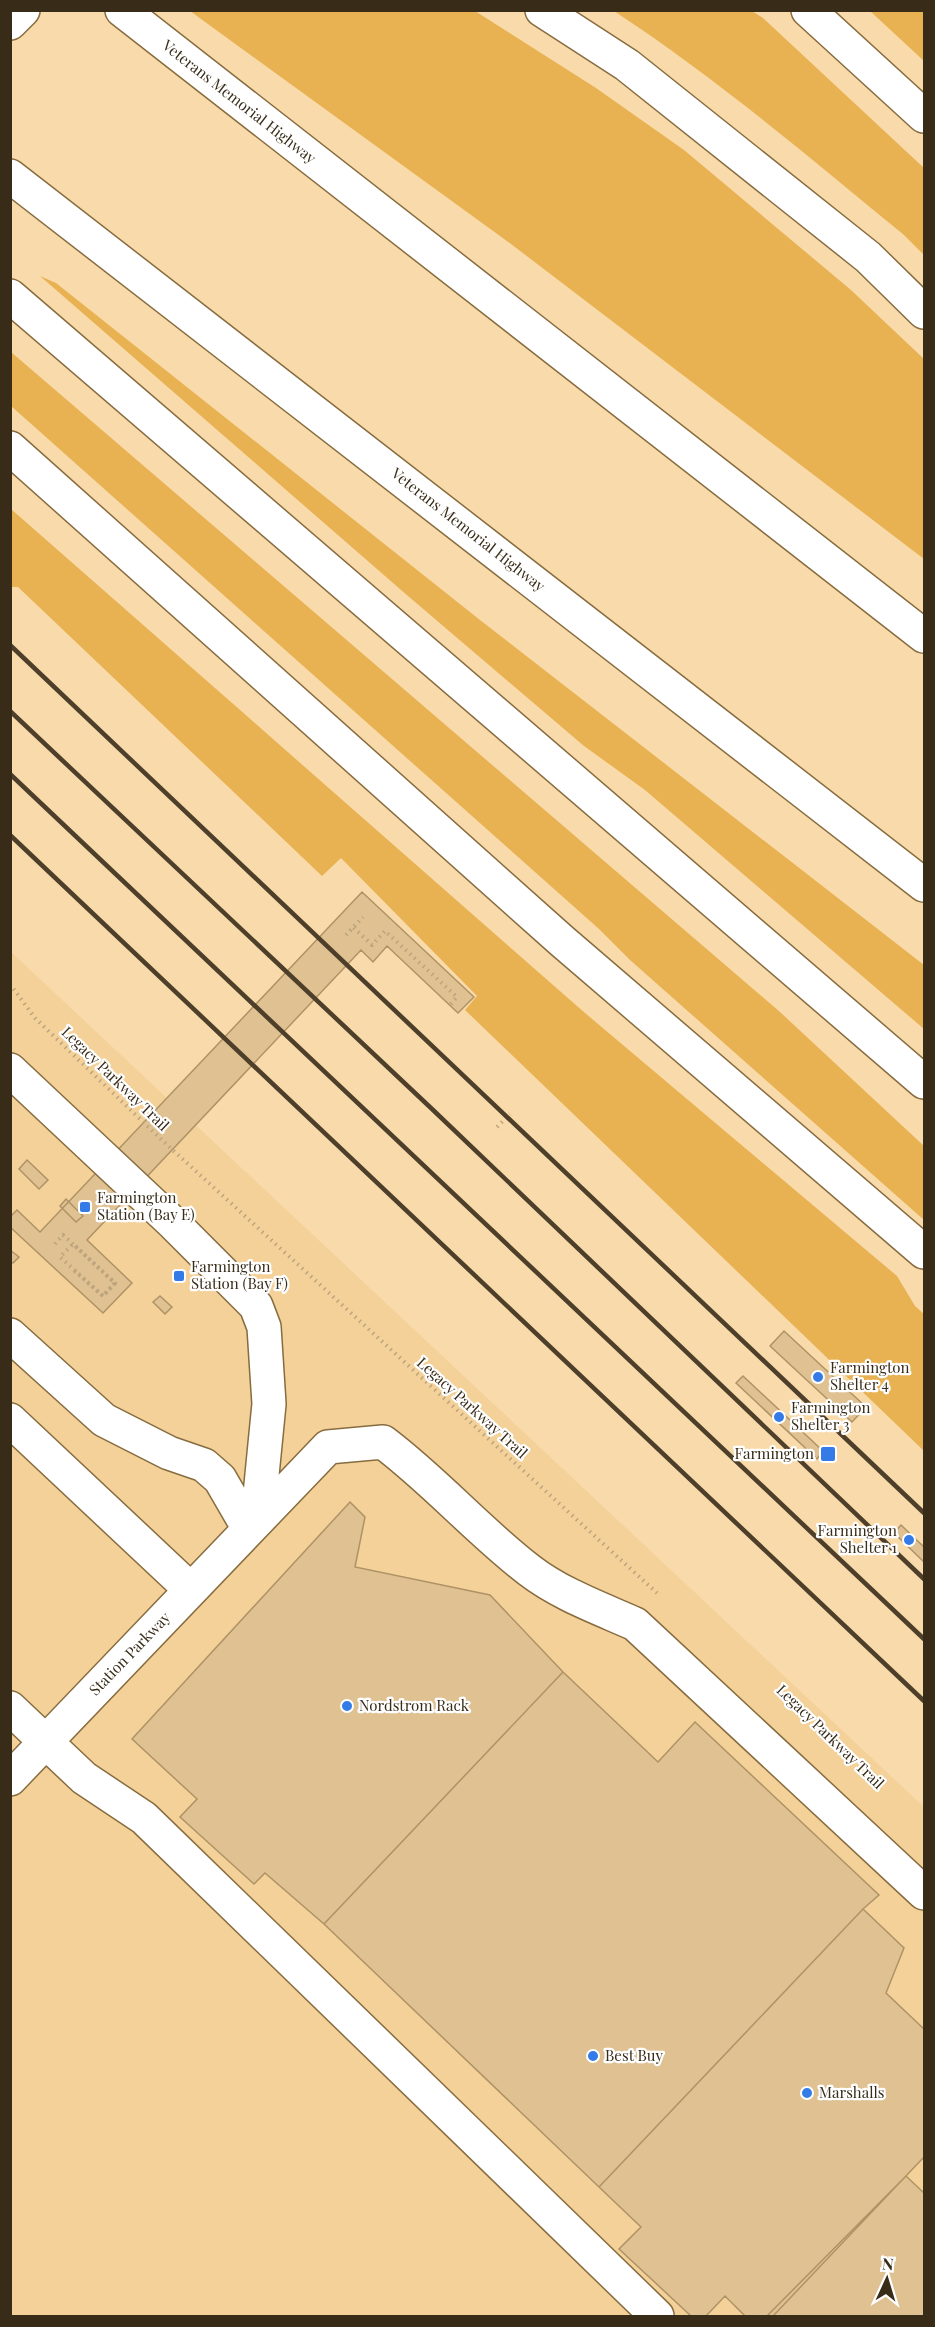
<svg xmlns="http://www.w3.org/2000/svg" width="935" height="2327" font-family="'Playfair Display',serif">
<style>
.built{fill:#f3d199}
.green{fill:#e8b152}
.building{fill:#dfc192;stroke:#af9365;stroke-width:1.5}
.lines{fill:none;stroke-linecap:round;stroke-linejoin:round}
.minor-casing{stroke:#876c3f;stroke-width:36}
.major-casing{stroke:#876c3f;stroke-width:36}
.highway-casing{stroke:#876c3f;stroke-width:36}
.path{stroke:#bca47d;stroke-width:4;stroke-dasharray:1.5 4.5;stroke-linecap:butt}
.minor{stroke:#fff;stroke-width:33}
.major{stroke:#fff;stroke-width:33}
.highway{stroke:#fff;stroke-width:33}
.rail{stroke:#4d3f29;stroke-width:4.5}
.poi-dot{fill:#347be8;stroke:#fff;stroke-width:2}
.labels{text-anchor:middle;stroke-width:4.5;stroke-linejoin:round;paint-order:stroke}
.street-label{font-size:15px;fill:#382c19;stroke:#fff}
.poi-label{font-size:15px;fill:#382c19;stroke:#fff;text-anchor:start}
</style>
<rect width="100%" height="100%" fill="#f9dbab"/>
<path class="built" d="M10 951 924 1807V2316H11Z"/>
<path class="green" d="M190 11H475L596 88 684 150 851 290 924 359V559L511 244Z
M614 11H752L763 18 924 168V255L904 235C809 157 716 78 614 11Z
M870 11H924V61Z
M40 276 56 283 480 620 924 965V1029L645 790 584 746 408 596Z
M11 352 780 1012 924 1146V1220L630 960 599 929 11 406Z
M11 509 585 1013 897 1276 915 1306 924 1314V1451L465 1010 477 996 341 858 322 876 18 587H11Z"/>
<path class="building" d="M362 892 474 997 458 1013 387 946 373 962 361 950 87 1240 132 1283 103 1313 10 1227V1217L17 1210 40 1232Z
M27 1160 48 1180 39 1189 19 1169Z
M66 1199 83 1216 76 1222 60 1206Z
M10 1250 19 1257 13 1263 10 1261Z
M160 1296 172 1307 165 1314 153 1302Z
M784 1331 866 1407 852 1422 770 1346Z
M743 1376 823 1451 817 1459 736 1383Z
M350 1502 365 1517 355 1567 490 1595 563 1672 324 1924 265 1873 254 1884 180 1817 197 1799 132 1739Z
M901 1525 924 1547V1562L894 1533Z
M563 1672 658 1762 695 1722 879 1895 863 1909 599 2187 324 1924Z
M863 1909 904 1948 886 1993 924 2029V2157L773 2316H745L725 2296 706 2316H691L619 2249 641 2227 599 2187Z
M906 2176 924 2193V2316H767Z"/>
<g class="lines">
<defs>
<path id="minor" d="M10 1070 174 1224 256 1306 264 1327 269 1404 259 1505 250 1528
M10 1335 104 1420 169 1453 204 1465 220 1479 249 1529
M10 1420 191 1590
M10 1708 84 1778 144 1818 657 2316
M10 1779 328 1447 383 1442C435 1481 477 1530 529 1570 560 1594 599 1608 635 1624L924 1893"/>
<path id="major" d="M10 23 23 10"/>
<path id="highway" d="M122 10 924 636
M542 10 627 65 868 257 924 312
M808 10 924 116
M10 176 924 885
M10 296 924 1082
M10 448 562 941 924 1252"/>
</defs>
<use href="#minor" class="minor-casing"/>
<use href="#major" class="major-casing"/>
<use href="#highway" class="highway-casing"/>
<path class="path" d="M350 931 353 927 372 945 385 931 457 997 450 1005
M346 935 363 917
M10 984 35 1018 164 1142 657 1593
M497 1127 510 1114
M55 1244 63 1235C81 1251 97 1267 115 1283L103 1296 60 1257 73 1244 115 1283 103 1296 72 1269"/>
<use href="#minor" class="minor"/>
<use href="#major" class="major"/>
<use href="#highway" class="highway"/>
<path class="rail" d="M10 645 924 1513
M10 711 432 1109 924 1579
M10 774 924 1639
M10 835 924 1701"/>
</g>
<g class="poi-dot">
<rect x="79" y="1201" width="12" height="12" rx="3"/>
<rect x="173" y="1270" width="12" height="12" rx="3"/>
<circle cx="818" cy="1377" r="6"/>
<circle cx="779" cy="1417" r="6"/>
<rect x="820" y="1446" width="16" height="16" rx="3"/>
<circle cx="909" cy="1540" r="6"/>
<circle cx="347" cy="1706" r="6"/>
<circle cx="593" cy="2056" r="6"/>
<circle cx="807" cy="2093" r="6"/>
</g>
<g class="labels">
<g class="street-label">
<text transform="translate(239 102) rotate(38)" y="5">Veterans Memorial Highway</text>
<text transform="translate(468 530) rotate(38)" y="5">Veterans Memorial Highway</text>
<text transform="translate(115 1079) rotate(44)" y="5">Legacy Parkway Trail</text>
<text transform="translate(472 1408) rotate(42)" y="5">Legacy Parkway Trail</text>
<text transform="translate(130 1654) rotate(-46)" y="5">Station Parkway</text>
<text transform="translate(830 1737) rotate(44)" y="5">Legacy Parkway Trail</text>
</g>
<g class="poi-label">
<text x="97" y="1203">Farmington<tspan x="97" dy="17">Station (Bay E)</tspan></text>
<text x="191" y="1272">Farmington<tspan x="191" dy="17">Station (Bay F)</tspan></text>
<text x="830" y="1373">Farmington<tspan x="830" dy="17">Shelter 4</tspan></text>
<text x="791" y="1413">Farmington<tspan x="791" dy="17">Shelter 3</tspan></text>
<text x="814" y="1459" text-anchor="end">Farmington</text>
<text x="897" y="1536" text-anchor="end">Farmington<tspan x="897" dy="17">Shelter 1</tspan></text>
<text x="359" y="1711">Nordstrom Rack</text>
<text x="605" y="2061">Best Buy</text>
<text x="819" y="2098">Marshalls</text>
</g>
</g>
<rect width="935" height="2327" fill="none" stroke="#382c19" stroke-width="24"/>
<g transform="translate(887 2279) rotate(4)" stroke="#ffffff" stroke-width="4.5" paint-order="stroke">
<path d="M0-4.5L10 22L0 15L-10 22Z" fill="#382c19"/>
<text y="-9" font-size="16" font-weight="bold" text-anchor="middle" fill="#382c19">N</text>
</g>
</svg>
